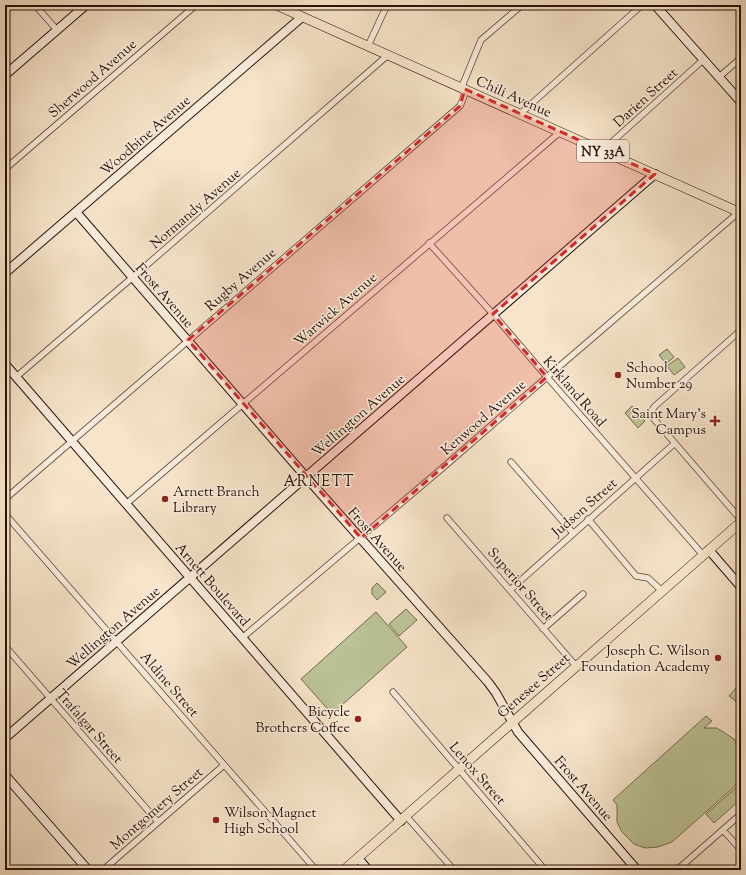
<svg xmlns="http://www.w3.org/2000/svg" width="746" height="875" font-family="'Sorts Mill Goudy',serif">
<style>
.green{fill:#bcc497;stroke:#726a4f}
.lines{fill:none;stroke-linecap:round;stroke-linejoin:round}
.street-casing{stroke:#5c4538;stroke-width:7}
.secondary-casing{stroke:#281007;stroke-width:10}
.primary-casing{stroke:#281007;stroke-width:10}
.street{stroke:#faeddd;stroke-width:5.5}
.secondary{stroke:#faeddd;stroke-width:8}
.primary{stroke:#f7e4ca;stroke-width:9}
.marked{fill:#d62828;fill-opacity:0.2;stroke:#d62828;stroke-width:3;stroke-dasharray:8 5;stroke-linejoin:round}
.poi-dot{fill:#8f2418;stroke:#faeddd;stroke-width:1.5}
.labels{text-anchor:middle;stroke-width:3;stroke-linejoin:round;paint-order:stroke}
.shield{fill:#faeddd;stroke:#675247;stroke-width:1}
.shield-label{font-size:13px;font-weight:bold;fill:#281007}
.street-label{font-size:14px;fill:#281007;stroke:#faeddd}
.poi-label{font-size:14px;fill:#281007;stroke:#faeddd;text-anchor:start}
.neighbourhood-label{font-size:15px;letter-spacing:1px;fill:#281007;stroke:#faeddd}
</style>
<rect width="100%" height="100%" fill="#f7e4ca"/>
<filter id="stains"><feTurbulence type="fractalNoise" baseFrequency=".005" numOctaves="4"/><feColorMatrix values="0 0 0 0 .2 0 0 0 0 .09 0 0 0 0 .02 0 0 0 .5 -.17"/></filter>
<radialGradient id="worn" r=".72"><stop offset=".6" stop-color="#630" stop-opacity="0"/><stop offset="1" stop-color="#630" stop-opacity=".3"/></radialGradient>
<path class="green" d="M667 349 674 357 666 364 659 355Z
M678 358 685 367 674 375 667 366Z
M632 406 645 421 638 428 625 413Z
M377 583 386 592 377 600 372 594V588Z
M406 609 417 620 399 636 389 624Z
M376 612 407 647 332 714 301 679Z
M741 682V706L729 696Z
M706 716 712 721 704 728H717L734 739 741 752V774L740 778 733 788 672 842 658 847 645 848 634 844 622 832 617 822V805L613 800Z
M738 786 741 789V799L714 823 706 814Z"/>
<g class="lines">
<defs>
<path id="street" d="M35 5 57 30
M368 46 387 5
M719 77 741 58
M520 114 642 5
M602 151 703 60
M5 169 196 5
M429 243 493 314 547 377 703 555
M741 330 654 407 651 413 654 419 741 520
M16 377 133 277 388 55
M511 462 573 533
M5 499 460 106C464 98 466 92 463 84L481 40 522 5
M126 504 560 132
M5 514 316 870
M447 518 576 666
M588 519 636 576 648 578 662 591
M510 590 675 443
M543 629 583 594
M242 638 446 465 547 377 739 212
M5 646 158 822
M393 692 545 870
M406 816 454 870
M723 830 741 850
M103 870 224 765
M677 870 741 814"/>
<path id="secondary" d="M655 5 741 102
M5 75 86 5
M76 212 306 477 488 682 496 693 518 732 637 870
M5 273 302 17
M5 364 401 821
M709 550 741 587
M5 738 655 174
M5 775 88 870
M358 858 368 870"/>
<path id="primary" d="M276 5 741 213
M344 870 741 522"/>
</defs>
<use href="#street" class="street-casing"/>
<use href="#secondary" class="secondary-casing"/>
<use href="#primary" class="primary-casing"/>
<use href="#street" class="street"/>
<use href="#secondary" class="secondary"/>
<use href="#primary" class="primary"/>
</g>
<path class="marked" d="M465 89 655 174 493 314 547 377 361 538 188 340 460 106Z"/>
<g class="poi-dot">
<circle cx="618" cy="375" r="4"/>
<path d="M713 415h4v4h4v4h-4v4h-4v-4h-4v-4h4z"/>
<circle cx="165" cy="499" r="4"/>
<circle cx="718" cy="658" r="4"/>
<circle cx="358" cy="719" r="4"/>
<circle cx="216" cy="820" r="4"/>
</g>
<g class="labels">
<rect class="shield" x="577" y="140" width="52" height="22" rx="3"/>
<g class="shield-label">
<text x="603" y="156">NY 33A</text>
</g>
<g class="street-label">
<text transform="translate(92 78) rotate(-41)" y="5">Sherwood Avenue</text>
<text transform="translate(514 96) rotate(24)" y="5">Chili Avenue</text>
<text transform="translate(645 97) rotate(-42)" y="5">Darien Street</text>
<text transform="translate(145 135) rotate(-41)" y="5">Woodbine Avenue</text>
<text transform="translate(195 208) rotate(-41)" y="5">Normandy Avenue</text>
<text transform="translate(240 279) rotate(-41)" y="5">Rugby Avenue</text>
<text transform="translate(165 295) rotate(49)" y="5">Frost Avenue</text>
<text transform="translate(335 309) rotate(-41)" y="5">Warwick Avenue</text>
<text transform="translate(575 391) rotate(49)" y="5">Kirkland Road</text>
<text transform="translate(358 415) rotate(-41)" y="5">Wellington Avenue</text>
<text transform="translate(483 417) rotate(-41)" y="5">Kenwood Avenue</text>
<text transform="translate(584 507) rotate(-41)" y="5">Judson Street</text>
<text transform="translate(378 539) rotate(48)" y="5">Frost Avenue</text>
<text transform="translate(213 584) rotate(49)" y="5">Arnett Boulevard</text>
<text transform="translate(521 584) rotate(49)" y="5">Superior Street</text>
<text transform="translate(113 627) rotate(-41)" y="5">Wellington Avenue</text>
<text transform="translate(170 684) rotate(49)" y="5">Aldine Street</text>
<text transform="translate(533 685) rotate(-41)" y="5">Genesee Street</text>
<text transform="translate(90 726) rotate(49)" y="5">Trafalgar Street</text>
<text transform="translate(478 773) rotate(49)" y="5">Lenox Street</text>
<text transform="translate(584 788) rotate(49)" y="5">Frost Avenue</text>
<text transform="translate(156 808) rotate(-41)" y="5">Montgomery Street</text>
</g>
<g class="poi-label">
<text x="626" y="372">School<tspan x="626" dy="16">Number 29</tspan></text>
<text x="706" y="418" text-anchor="end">Saint Mary's<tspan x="706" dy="16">Campus</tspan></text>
<text x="173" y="496">Arnett Branch<tspan x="173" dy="16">Library</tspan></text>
<text x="710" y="655" text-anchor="end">Joseph C. Wilson<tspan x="710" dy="16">Foundation Academy</tspan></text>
<text x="350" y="716" text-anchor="end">Bicycle<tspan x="350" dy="16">Brothers Coffee</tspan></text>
<text x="224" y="817">Wilson Magnet<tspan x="224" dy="16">High School</tspan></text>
</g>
<g class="neighbourhood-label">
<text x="319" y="486">ARNETT</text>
</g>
</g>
<rect width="746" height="875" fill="none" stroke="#f7e4ca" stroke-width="20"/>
<rect x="6" y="6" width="734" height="863" fill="none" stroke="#281007" stroke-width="2"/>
<rect x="10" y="10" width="726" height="855" fill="none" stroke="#281007"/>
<rect width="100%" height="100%" filter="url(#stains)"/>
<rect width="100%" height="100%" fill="url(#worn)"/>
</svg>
